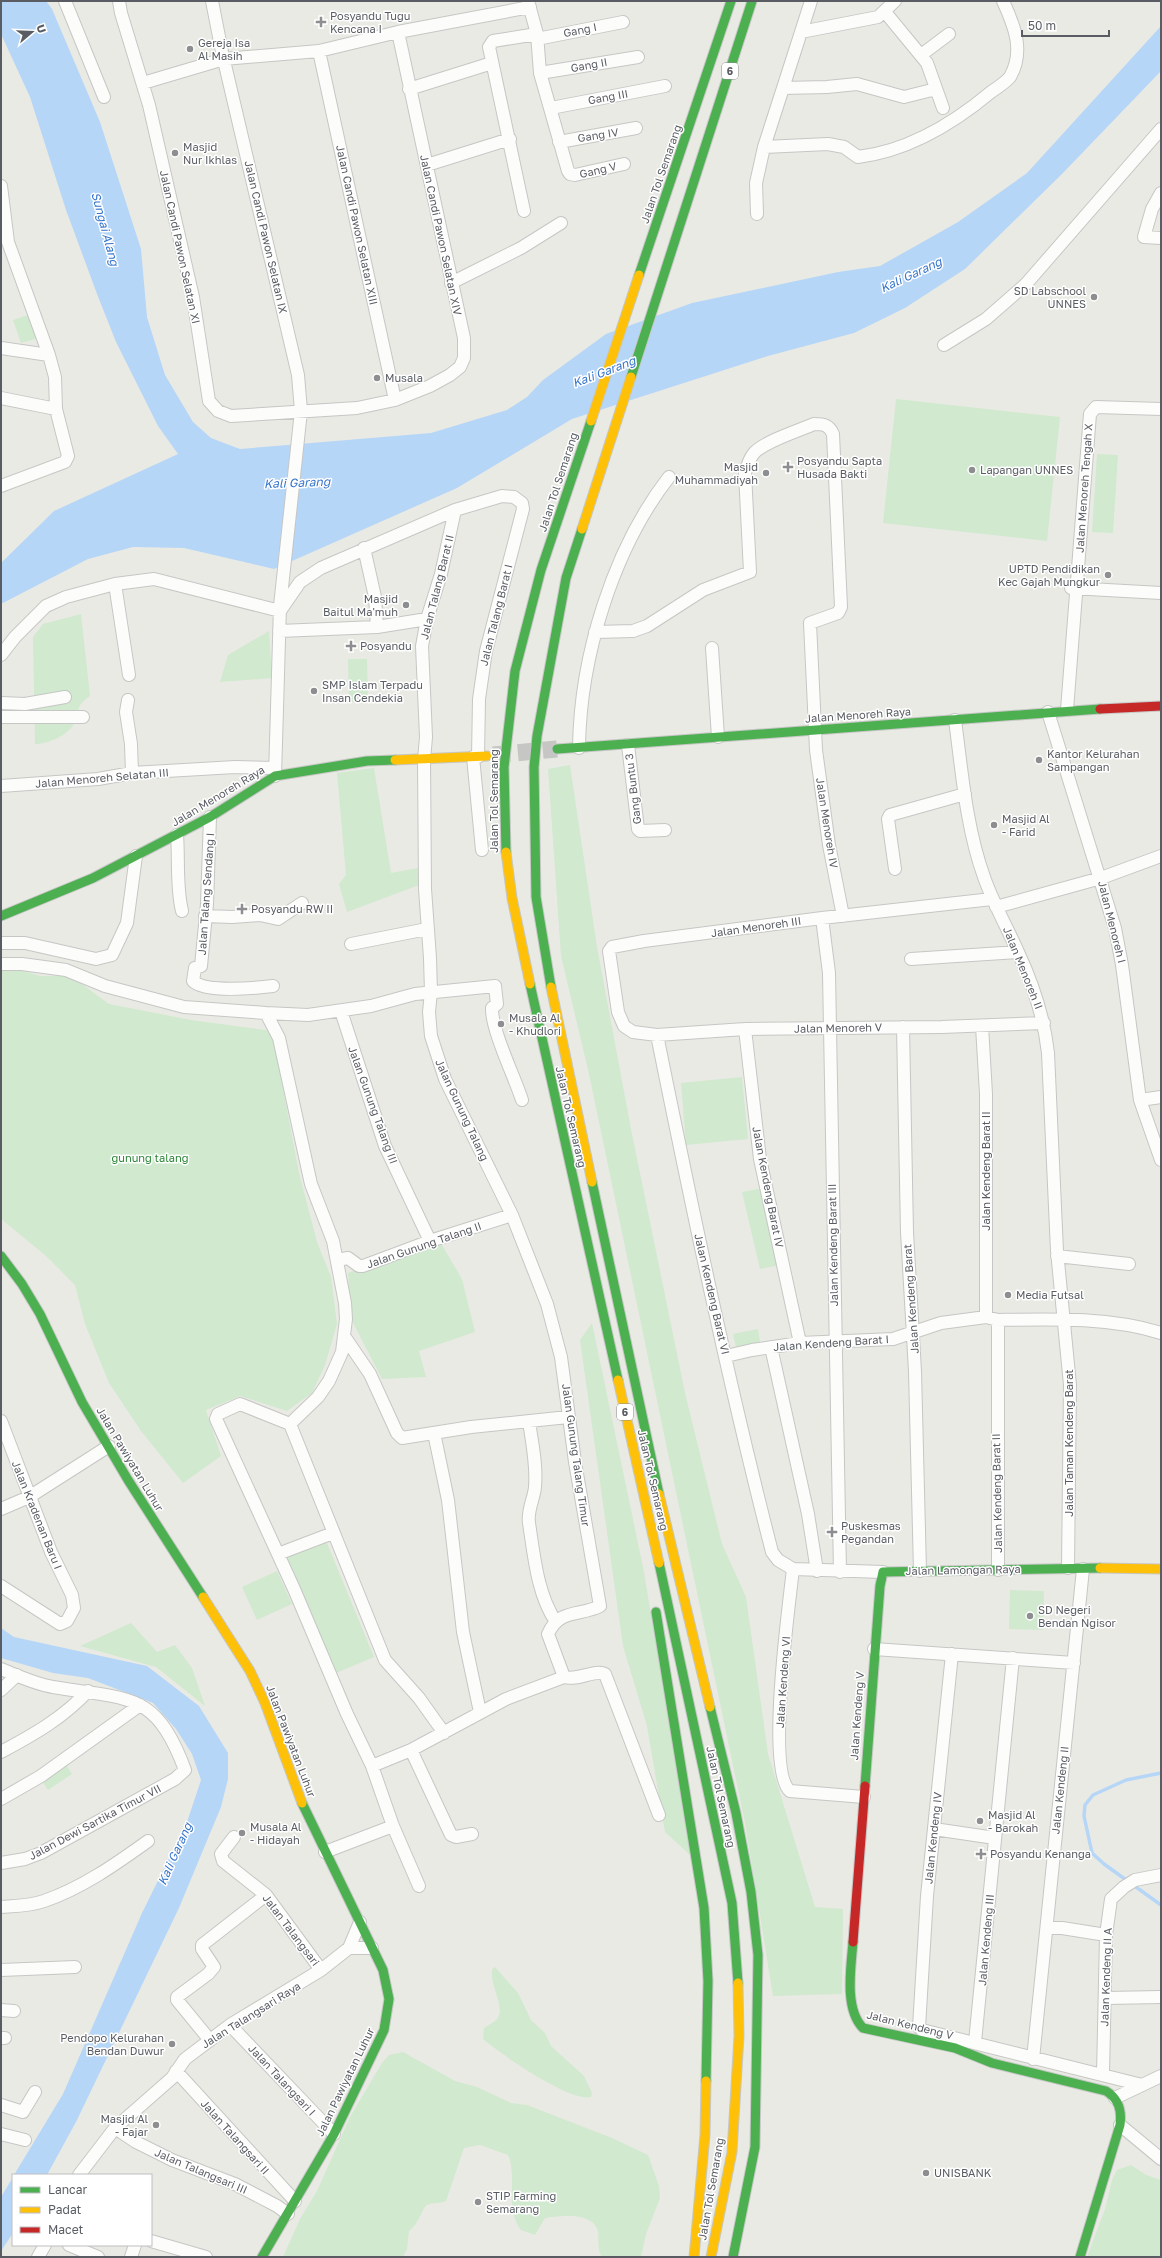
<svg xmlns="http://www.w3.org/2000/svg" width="1162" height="2258" font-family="'Golos Text',sans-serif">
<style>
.green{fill:#d0e9cf}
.water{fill:#b6d6f7}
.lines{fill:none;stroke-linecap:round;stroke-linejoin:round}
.stream{stroke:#b6d6f7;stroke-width:3.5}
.secondary-tunnel{stroke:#c6c7c4;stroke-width:17;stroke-dasharray:17 8;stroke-linecap:butt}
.street-casing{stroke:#c6c6c5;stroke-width:14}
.fast-casing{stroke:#c6c7c6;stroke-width:11}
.slow-casing{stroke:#c6c7c6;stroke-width:11}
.jam-casing{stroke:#c6c7c6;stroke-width:11}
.street{stroke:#fcfcfb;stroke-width:12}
.fast{stroke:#4caf50;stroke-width:9}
.slow{stroke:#ffc107;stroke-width:9}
.jam{stroke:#c62828;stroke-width:9}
.poi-dot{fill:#8c8e90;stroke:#fff;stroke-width:1.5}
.labels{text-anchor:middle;stroke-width:3;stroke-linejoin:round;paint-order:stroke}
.shield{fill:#fff;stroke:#8b8e92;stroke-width:1}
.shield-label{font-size:10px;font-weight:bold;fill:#595d63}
.poi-label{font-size:11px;fill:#595d63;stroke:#fff;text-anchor:start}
.street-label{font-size:11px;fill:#595d63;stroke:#fff}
.park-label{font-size:11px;fill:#2d8637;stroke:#fff}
.water-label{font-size:12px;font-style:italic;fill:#3775cc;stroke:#fff}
</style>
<rect width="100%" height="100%" fill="#eaeae4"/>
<path class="green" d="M31 314 39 338 21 343 13 320Z
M896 399 1060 417 1047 541 883 523Z
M1097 454 1118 455 1113 533 1092 532Z
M81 614 90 696C74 707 81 710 73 725 67 736 47 744 35 744L33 637 43 624Z
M269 631 272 678 220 682 228 655Z
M348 659H367L368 701 349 702Z
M570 765 597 947 631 1129 685 1393 722 1544 746 1597 768 1754 815 1907 843 1909 842 1994 773 1996 745 1823 589 1074 561 956 548 769Z
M374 768 391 873 418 868 419 885 347 912 339 884 346 875 337 773Z
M1 965 41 976H71L109 1004 191 1020 272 1031 299 1173 317 1242 331 1277 337 1324 325 1365 312 1393 287 1411 240 1396 206 1410 221 1456 183 1483 141 1431 109 1383 85 1324 75 1285 45 1255 1 1219Z
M742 1077 748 1139 686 1145 681 1083Z
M763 1188 781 1265 760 1269 742 1192Z
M439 1240 462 1279 475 1332 419 1351 426 1377 382 1379 351 1319 348 1273Z
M592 1323 644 1572 690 1855 665 1832 647 1726 623 1646 580 1340Z
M758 1329 760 1342 736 1347 733 1334Z
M322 1531 374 1657 336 1673 282 1546Z
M277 1571 292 1604 257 1620 242 1587Z
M1010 1590 1044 1591 1043 1630 1009 1629Z
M131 1623 157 1652 175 1645 192 1668 205 1706 156 1667 80 1646Z
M65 1763 72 1774 48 1790 41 1779Z
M495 1967 518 1993 531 2020 545 2033 551 2046 584 2076 592 2093 591 2097C569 2102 501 2054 483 2039L484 2028C488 2025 493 2023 497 2019 507 2007 487 1982 493 1968Z
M403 2052 455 2081 477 2087 511 2103 527 2105 612 2138 648 2155 659 2186 660 2198 646 2234 641 2257H602C597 2250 599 2240 598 2232 594 2211 559 2216 545 2218L535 2235 521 2230C504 2208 518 2179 508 2155L480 2145 464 2148 446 2201C440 2204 432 2202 427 2205 421 2209 420 2223 409 2231L407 2249 403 2257H283L300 2219 317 2191 350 2117 382 2063 389 2055Z
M1131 2165 1146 2175 1161 2180V2257H1087L1105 2209 1112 2180 1117 2170Z"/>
<path class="water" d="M1 1H46L52 9 100 122 141 249 147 317 165 375 193 422 211 438 240 449 431 433 507 410 527 397 543 380 606 334 692 303 838 272 880 266 958 222 1027 173 1161 26V71L1062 174 965 269 905 308 854 333 768 356 572 419 457 488 274 569 184 548 133 547 88 559 1 604V563L54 511 178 454 158 426 116 342 97 294 66 210 30 97 1 34Z
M1 1628 14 1637 147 1666 199 1706 228 1753V1779L221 1807 179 1908 77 2120 47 2175H14L63 2094 142 1913 187 1822 201 1780 192 1754 176 1729 153 1703 88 1678 53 1673 1 1658Z
M13 2177V2233L1 2251V2197Z"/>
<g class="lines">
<path class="stream" d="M1161 1773 1126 1780 1093 1795 1085 1805 1084 1816 1092 1853 1104 1864 1161 1905"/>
<path class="secondary-tunnel" d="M493 755 557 749"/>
<defs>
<path id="street" d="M65 1 104 97
M119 1 121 13 149 105 193 297 209 401 218 411 231 416 357 408 395 400 430 386 450 375 460 367 464 358V338L398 32
M212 1 222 52 298 375 301 411 280 606 275 776
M528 1 537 34 540 73 568 171 570 174 575 175 624 164
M885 12 927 63 943 108
M801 32 878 17 895 1
M537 39 623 22
M319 51 395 400
M921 55 949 34
M540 73 638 57
M143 83 224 59 319 51 398 32 530 7
M783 88 827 87 857 84 904 97 936 89
M409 89 492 63
M551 108 665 86
M559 142 636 128
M764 147 828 144 844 147 858 157C907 151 954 123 991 92 997 88 1006 82 1010 77 1025 51 1014 25 1003 1
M427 165 510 139
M1 186 8 242 49 355 55 377 56 409 68 456 65 462 1 486
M1161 193 1152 209 1144 237 1161 238
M524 211 489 47 493 41 537 34
M757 214 756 183 764 147 811 1
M451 283 521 248 561 223
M944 345 986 319 1026 284 1161 129
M1 348 49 355
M1 398 56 409
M364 548 375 597 377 627
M115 584 129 675
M1071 588 1161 593
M279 631 377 627 427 619
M595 632 633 631 647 626 703 590 750 572 745 473C747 466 749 459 754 453 765 441 798 431 814 424 824 424 829 425 833 434L841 607 838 613 810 623 816 750 829 845 843 916
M712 648 718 737
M1 655 15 637 46 606 66 597 115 584 154 579 280 611 300 582 321 568 455 510 502 496 514 497 522 503 523 509 486 651 479 699 478 757
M128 700 126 712 131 744 132 773
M1 703 25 704 65 697
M1067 710 1090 414 1096 407 1161 409
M1048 712 1115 928 1122 965 1140 1100 1161 1160
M1 717H83
M955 720C962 772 966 827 984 877 993 903 1007 927 1018 952 1033 984 1044 1017 1048 1053L1057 1251 1070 1385 1068 1568
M628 745 638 829 640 831 665 830
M579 748C580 657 613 549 669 477
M473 757 482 850
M1 786 98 779 132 773 235 767 275 768
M210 817 207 904 201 966 195 968 193 981C205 993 256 988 273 986
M177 835C179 860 176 886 182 911
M895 869 888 819 890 815 965 794
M992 899 822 918 644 941 612 947 609 951 618 1012 624 1026 633 1032 657 1035 745 1029 942 1027 1044 1023
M996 907 1101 878 1161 856
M205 916 232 917 260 915 278 919 302 903
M822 918 829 973 840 1572
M1 943H25L96 959 112 955 127 923 136 856
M351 944 427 929
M911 959 1018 952
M1 964H22L66 970 105 986 184 1007 266 1013 308 1015 371 1006 415 994 495 986 497 1004 492 1008C491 1029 515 1078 522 1100
M341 1011 385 1146 430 1241
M266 1013 279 1038 311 1184 333 1241 345 1303 346 1319 342 1352 329 1381 318 1397 290 1424 240 1404 218 1414 216 1419 294 1589 347 1714 372 1766 393 1826 419 1886
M982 1026 986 1094V1317
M903 1027 907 1232 915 1371 920 1571
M745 1029 760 1159 800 1343
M657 1035C692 1208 728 1381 772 1552L778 1560 793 1569 883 1572
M1140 1100 1161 1097
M1057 1256 1129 1264
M337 1260 348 1258 359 1266H363L430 1241 512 1215
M998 1320V1570
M344 1336 370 1374 397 1433 402 1438 471 1427 568 1417
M771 1347 808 1514 817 1571
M726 1356 752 1350 800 1343 893 1339 941 1323 986 1317 998 1320C1052 1319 1109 1317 1161 1333
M1 1421 51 1552 72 1595 74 1608 67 1621 60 1624 1 1586
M529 1421C532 1443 537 1465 535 1487 534 1499 527 1510 529 1523 534 1555 537 1594 556 1622
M290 1424 385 1660 419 1698 444 1733
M434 1433 448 1500 463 1632 480 1712
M1 1509 29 1497 109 1446
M278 1554 333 1533
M793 1569C789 1605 766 1771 790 1791L864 1797
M874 1649 1074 1663
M952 1654 927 1896 919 2027 922 2030 1142 2085
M1 1669C15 1675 38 1685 53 1687 127 1700 155 1689 185 1770L175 1779 41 1853 25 1859 1 1863
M564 1677C578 1681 595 1669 605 1674L659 1815
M1 1690 17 1675
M411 1750 451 1835 456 1837 472 1834
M1 1752C33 1735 63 1718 88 1691
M372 1766 411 1750 506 1699 564 1677 548 1634C559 1608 582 1616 600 1606L575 1462 561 1357 547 1304 512 1215 445 1079 431 1036 429 1012 431 992 430 958 425 889 424 760 426 737 422 646 427 619 441 574 455 510
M1 1799 41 1776 140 1705
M934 1829 995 1838
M234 1837 221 1854 223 1861 266 1895 321 1970
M325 1852 393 1826
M1 1907C15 1906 30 1906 44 1901 82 1888 116 1864 148 1841
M1048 1928H1062L1106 1935
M349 1948H372
M1 1970 75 1967
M1106 1998 1161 1997
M1 2010 14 2011
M230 2025 334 2134
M1 2038H5
M209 2039 177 2000V1997L208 1974 214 1967 202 1949V1945L266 1895
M975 2042 1013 1658
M1033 2059 1083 1569
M176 2071 295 2201
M1103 2074 1106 1935 1111 1899 1124 1887 1135 1880 1161 1875
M1115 2098 1161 2076
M1 2105 23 2112 35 2092
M1120 2125 1161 2159
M115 2128 136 2142 172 2160 235 2184 277 2206 288 2214
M1 2134 25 2140
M79 2175 115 2128 172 2078 185 2059 230 2025 321 1970 349 1948 360 1922
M151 2241 206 2257
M69 2245 98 2257
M38 2257 45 2245
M131 2257 135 2245"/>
<path id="fast" d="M639 275 731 1
M631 377 752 1
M557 749 1100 709
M506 852 504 767 515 671 541 570 591 421
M1 916 93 878 210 817 275 776 367 761 395 760
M530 984 618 1380
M551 987 536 897 534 767 537 736 566 578 582 529
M592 1182 659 1494
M1 1256 22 1284 40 1314 82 1402 128 1480 203 1597
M659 1563 732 1903 738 1983
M656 1612 704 1908 708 1981 706 2081
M710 1707 736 1813 751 1892 758 1955 755 2147 733 2257
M865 1786 880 1586 883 1572 1100 1568
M853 1942C851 1967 844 2009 863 2028L955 2048 992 2063 1106 2091C1119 2099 1122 2110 1120 2125L1080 2257
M262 2257 334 2134 384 2030 389 1999 383 1970 302 1803"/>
<path id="slow" d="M591 421 639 275
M582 529 631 377
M395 760 487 756
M506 852 512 898 530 984
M551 987 592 1182
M618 1380 659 1563
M659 1494 710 1707
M1100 1568 1161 1569
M203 1597 250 1671 265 1703 302 1803
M694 2257 705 2135 706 2081
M711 2257 732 2152 739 2036 738 1983"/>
<path id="jam" d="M1100 709 1161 706
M853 1942 865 1786"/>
</defs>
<use href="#street" class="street-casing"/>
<use href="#fast" class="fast-casing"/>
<use href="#slow" class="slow-casing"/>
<use href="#jam" class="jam-casing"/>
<use href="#street" class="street"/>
<use href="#fast" class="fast"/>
<use href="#slow" class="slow"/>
<use href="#jam" class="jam"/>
</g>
<g class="poi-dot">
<path d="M319 16h4v4h4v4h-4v4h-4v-4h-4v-4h4z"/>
<circle cx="190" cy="49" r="4"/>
<circle cx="175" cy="153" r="4"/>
<circle cx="1094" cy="297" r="4"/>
<circle cx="377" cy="378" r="4"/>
<path d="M786 461h4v4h4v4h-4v4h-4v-4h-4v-4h4z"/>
<circle cx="972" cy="470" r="4"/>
<circle cx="766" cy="473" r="4"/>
<circle cx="1108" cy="575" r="4"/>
<circle cx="406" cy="605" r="4"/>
<path d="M349 640h4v4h4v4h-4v4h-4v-4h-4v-4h4z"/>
<circle cx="314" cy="691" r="4"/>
<circle cx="1039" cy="760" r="4"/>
<circle cx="994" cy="825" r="4"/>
<path d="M240 903h4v4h4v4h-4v4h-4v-4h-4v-4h4z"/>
<circle cx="501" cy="1024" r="4"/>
<circle cx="1008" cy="1295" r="4"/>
<path d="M830 1526h4v4h4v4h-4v4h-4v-4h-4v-4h4z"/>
<circle cx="1030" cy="1616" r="4"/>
<circle cx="980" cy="1821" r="4"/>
<circle cx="242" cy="1833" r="4"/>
<path d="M979 1848h4v4h4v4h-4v4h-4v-4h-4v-4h4z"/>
<circle cx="172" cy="2044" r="4"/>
<circle cx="156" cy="2125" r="4"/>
<circle cx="926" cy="2173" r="4"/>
<circle cx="478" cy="2202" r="4"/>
</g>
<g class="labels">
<g class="shield">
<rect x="722" y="63" width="16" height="16" rx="3"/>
<rect x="617" y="1404" width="16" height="16" rx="3"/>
</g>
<g class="shield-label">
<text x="730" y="75">6</text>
<text x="625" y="1416">6</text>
</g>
<g class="poi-label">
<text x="330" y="20">Posyandu Tugu<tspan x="330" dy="13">Kencana I</tspan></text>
<text x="198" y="47">Gereja Isa<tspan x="198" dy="13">Al Masih</tspan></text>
<text x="183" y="151">Masjid<tspan x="183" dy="13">Nur Ikhlas</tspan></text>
<text x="1086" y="295" text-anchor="end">SD Labschool<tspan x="1086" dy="13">UNNES</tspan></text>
<text x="385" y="382">Musala</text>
<text x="797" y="465">Posyandu Sapta<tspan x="797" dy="13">Husada Bakti</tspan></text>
<text x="758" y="471" text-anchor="end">Masjid<tspan x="758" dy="13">Muhammadiyah</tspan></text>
<text x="980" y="474">Lapangan UNNES</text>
<text x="1100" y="573" text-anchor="end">UPTD Pendidikan<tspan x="1100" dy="13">Kec Gajah Mungkur</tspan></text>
<text x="398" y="603" text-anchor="end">Masjid<tspan x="398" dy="13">Baitul Ma'muh</tspan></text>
<text x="360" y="650">Posyandu</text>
<text x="322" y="689">SMP Islam Terpadu<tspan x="322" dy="13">Insan Cendekia</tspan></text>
<text x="1047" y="758">Kantor Kelurahan<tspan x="1047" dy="13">Sampangan</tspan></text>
<text x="1002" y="823">Masjid Al<tspan x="1002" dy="13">- Farid</tspan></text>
<text x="251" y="913">Posyandu RW II</text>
<text x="509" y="1022">Musala Al<tspan x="509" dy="13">- Khudlori</tspan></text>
<text x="1016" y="1299">Media Futsal</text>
<text x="841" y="1530">Puskesmas<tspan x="841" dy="13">Pegandan</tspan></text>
<text x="1038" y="1614">SD Negeri<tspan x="1038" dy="13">Bendan Ngisor</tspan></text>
<text x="988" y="1819">Masjid Al<tspan x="988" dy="13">- Barokah</tspan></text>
<text x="250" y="1831">Musala Al<tspan x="250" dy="13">- Hidayah</tspan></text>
<text x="990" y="1858">Posyandu Kenanga</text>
<text x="164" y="2042" text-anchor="end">Pendopo Kelurahan<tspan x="164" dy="13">Bendan Duwur</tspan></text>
<text x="148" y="2123" text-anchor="end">Masjid Al<tspan x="148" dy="13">- Fajar</tspan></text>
<text x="934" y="2177">UNISBANK</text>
<text x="486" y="2200">STIP Farming<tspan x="486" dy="13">Semarang</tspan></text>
</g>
<g class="street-label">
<text transform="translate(580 30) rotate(-11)" y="4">Gang I</text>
<text transform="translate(589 65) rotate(-10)" y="4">Gang II</text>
<text transform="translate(608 97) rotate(-10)" y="4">Gang III</text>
<text transform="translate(598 135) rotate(-9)" y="4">Gang IV</text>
<text transform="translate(598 170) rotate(-13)" y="4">Gang V</text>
<text transform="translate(661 174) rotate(-71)" y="4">Jalan Tol Semarang</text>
<text transform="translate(357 225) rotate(78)" y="4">Jalan Candi Pawon Selatan XIII</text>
<text transform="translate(441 235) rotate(78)" y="4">Jalan Candi Pawon Selatan XIV</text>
<text transform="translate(266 237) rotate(77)" y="4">Jalan Candi Pawon Selatan IX</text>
<text transform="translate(180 247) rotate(78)" y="4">Jalan Candi Pawon Selatan XI</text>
<text transform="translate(558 482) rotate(-72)" y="4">Jalan Tol Semarang</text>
<text transform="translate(1084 488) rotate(-86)" y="4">Jalan Menoreh Tengah X</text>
<text transform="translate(437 587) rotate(-76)" y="4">Jalan Talang Barat II</text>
<text transform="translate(496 615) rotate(-76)" y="4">Jalan Talang Barat I</text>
<text transform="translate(858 715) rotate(-4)" y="4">Jalan Menoreh Raya</text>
<text transform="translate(102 778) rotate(-5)" y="4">Jalan Menoreh Selatan III</text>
<text transform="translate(633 789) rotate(-97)" y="4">Gang Buntu 3</text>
<text transform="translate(218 796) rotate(-31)" y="4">Jalan Menoreh Raya</text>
<text transform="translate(494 801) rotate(-90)" y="4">Jalan Tol Semarang</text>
<text transform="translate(827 823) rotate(81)" y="4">Jalan Menoreh IV</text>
<text transform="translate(206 894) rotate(-86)" y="4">Jalan Talang Sendang I</text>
<text transform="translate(1112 922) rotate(76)" y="4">Jalan Menoreh I</text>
<text transform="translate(756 927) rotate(-8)" y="4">Jalan Menoreh III</text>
<text transform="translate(1023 968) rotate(68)" y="4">Jalan Menoreh II</text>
<text transform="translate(838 1028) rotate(-1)" y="4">Jalan Menoreh V</text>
<text transform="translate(373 1105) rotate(70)" y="4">Jalan Gunung Talang III</text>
<text transform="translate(462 1110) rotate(65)" y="4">Jalan Gunung Talang</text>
<text transform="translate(571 1117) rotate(77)" y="4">Jalan Tol Semarang</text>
<text transform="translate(986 1171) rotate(-90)" y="4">Jalan Kendeng Barat II</text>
<text transform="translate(768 1187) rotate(79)" y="4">Jalan Kendeng Barat IV</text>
<text transform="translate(424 1245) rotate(-19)" y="4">Jalan Gunung Talang II</text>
<text transform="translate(833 1245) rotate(-91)" y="4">Jalan Kendeng Barat III</text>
<text transform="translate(712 1294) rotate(77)" y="4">Jalan Kendeng Barat VI</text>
<text transform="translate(911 1299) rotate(-94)" y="4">Jalan Kendeng Barat</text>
<text transform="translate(831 1343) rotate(-4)" y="4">Jalan Kendeng Barat I</text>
<text transform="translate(1069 1443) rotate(-90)" y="4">Jalan Taman Kendeng Barat</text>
<text transform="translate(576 1455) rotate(82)" y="4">Jalan Gunung Talang Timur</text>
<text transform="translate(130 1459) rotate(59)" y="4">Jalan Pawiyatan Luhur</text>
<text transform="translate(653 1480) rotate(77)" y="4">Jalan Tol Semarang</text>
<text transform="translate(997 1493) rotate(-91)" y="4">Jalan Kendeng Barat II</text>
<text transform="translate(37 1515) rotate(68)" y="4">Jalan Kradenan Baru I</text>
<text transform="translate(963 1570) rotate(-1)" y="4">Jalan Lamongan Raya</text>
<text transform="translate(783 1682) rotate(-86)" y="4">Jalan Kendeng VI</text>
<text transform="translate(857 1716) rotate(-86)" y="4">Jalan Kendeng V</text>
<text transform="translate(291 1741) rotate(69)" y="4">Jalan Pawiyatan Luhur</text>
<text transform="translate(1060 1790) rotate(-84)" y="4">Jalan Kendeng II</text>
<text transform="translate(721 1797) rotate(78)" y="4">Jalan Tol Semarang</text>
<text transform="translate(95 1822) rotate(-28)" y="4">Jalan Dewi Sartika Timur VII</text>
<text transform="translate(933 1838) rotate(-84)" y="4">Jalan Kendeng IV</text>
<text transform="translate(291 1930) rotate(53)" y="4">Jalan Talangsari</text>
<text transform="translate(986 1940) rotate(-85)" y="4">Jalan Kendeng III</text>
<text transform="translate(1106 1977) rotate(-88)" y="4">Jalan Kendeng II A</text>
<text transform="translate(251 2015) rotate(-32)" y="4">Jalan Talangsari Raya</text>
<text transform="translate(910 2025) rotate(14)" y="4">Jalan Kendeng V</text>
<text transform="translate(282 2080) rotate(47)" y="4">Jalan Talangsari I</text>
<text transform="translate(345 2082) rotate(-64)" y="4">Jalan Pawiyatan Luhur</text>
<text transform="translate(235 2137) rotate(48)" y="4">Jalan Talangsari II</text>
<text transform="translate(201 2171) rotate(23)" y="4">Jalan Talangsari III</text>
<text transform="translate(711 2189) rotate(-80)" y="4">Jalan Tol Semarang</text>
</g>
<g class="park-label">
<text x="150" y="1162">gunung talang</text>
</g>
<g class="water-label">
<text transform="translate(105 229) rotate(75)" y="4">Sungai Alang</text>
<text transform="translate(911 275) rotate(-25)" y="4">Kali Garang</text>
<text transform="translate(604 372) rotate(-21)" y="4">Kali Garang</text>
<text transform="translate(297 483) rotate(-2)" y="4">Kali Garang</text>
<text transform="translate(175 1854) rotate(-66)" y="4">Kali Garang</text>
</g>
</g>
<rect width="1162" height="2258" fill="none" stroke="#595d63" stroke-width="4"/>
<rect x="12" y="2174" width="140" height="72" fill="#ffffff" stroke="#bdbec1"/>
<rect x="20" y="2187" width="20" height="6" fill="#4caf50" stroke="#bdbec1"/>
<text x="48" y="2194" font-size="12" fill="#595d63">Lancar</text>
<rect x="20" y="2207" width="20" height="6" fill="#ffc107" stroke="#bdbec1"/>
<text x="48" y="2214" font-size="12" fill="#595d63">Padat</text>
<rect x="20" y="2227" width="20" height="6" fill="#c62828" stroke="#bdbec1"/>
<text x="48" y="2234" font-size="12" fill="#595d63">Macet</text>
<g transform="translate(32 32) rotate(71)" stroke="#ffffff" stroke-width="3" paint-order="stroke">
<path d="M0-3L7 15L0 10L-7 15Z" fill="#595d63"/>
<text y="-6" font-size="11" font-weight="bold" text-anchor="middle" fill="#595d63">U</text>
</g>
<path d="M1022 30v6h87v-6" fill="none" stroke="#595d63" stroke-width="2"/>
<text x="1028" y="30" font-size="12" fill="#595d63" stroke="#ffffff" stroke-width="3" paint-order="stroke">50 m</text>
</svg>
